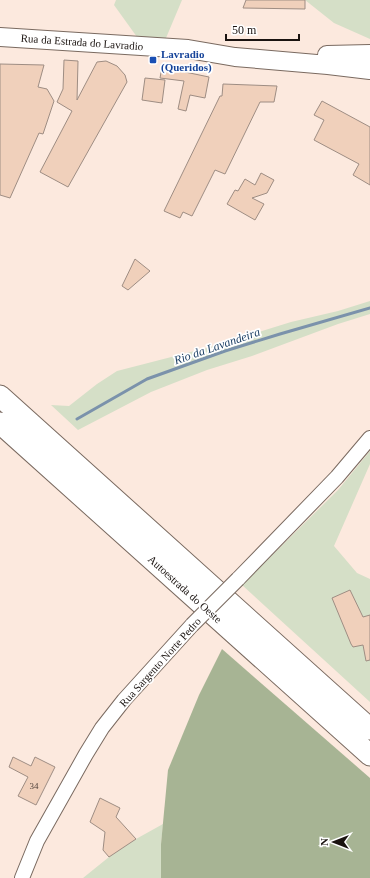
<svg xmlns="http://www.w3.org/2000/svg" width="370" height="878" font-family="'Times New Roman',serif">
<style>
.green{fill:#d5dfc7}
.forest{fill:#a7b494}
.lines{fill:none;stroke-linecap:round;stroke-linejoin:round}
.stream{stroke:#7b92ab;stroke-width:3}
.building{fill:#f0d0bb;stroke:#9e8d83}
.minor-casing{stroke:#7a6a60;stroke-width:16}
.major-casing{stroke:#7a6a60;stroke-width:20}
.highway-casing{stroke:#7a6a60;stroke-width:23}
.minor{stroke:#fff;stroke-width:14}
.major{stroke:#fff;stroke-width:18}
.highway{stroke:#fff;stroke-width:21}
.minor-bridge-casing{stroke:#7a6a60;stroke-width:16;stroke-linecap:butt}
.minor-bridge{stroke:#fff;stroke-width:14}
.transit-dot{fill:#1a4fb4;stroke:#fff;stroke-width:1.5}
.labels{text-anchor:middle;stroke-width:3.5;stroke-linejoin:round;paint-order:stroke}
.number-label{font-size:9px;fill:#50423b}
.street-label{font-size:11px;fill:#1a1310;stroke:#fff}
.transit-label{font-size:11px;font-weight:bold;fill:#164399;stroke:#fff;text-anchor:start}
.water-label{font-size:12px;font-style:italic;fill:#1c3f64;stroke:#fff}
</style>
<rect width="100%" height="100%" fill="#fce9de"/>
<path class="green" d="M116 0H182L166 38 137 37 114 5Z
M305 0H370V39L334 23Z
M370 301V314L338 324 252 356 207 370 151 392 78 430 51 405 69 406 97 384 117 371 214 346 291 322 338 311Z
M370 451V464L334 546 357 573 370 579V702L242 585 338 490Z
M163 824 161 844V878H83L109 857 136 839Z"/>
<path class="forest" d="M222 649 370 778V878H161V844L168 770 199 695Z"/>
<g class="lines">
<path class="stream" d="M77 419 147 379 225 351 280 334 370 308"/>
</g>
<path class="building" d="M246 0H305V9L243 8Z
M64 60 78 61 77 100 97 62 106 61 117 66 125 75 127 82 68 187 40 172 72 111 57 102 63 89Z
M0 64 44 65 38 87 47 89 54 101 43 134 39 133 10 198 0 195Z
M162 67 186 70 185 72 209 77 205 98 190 95 186 111 178 109 184 81 160 78Z
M145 78 165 80 162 103 142 100Z
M223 84 277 86 274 102H260L225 174 215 170 192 216 183 212 180 218 164 211 220 96H222Z
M322 101 370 127V185L353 175 359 164 314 140 324 120 314 115Z
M261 173 274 180 267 193 252 198 264 204 255 220 227 204 235 190 238 191 245 179 255 185Z
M135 259 150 271 128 290 122 286Z
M350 590 363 617 370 615V660L366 661 363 645 353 647 351 644 332 598Z
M13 757 31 766 35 757 55 767 36 805 18 796 28 777 9 767Z
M100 798 120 808 116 817 136 839 109 857 103 850 105 832 90 822Z"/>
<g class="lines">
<defs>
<path id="minor" d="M238 579 337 477 370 438
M22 878 37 841 86 754 102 728 124 700 192 625"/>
<path id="major" d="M0 37 188 49 235 57 328 65 370 70
M327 55 370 54"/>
<path id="highway" d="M0 396 370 729
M0 423 370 755"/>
</defs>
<use href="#minor" class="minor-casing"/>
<use href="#major" class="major-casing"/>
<use href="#highway" class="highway-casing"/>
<use href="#minor" class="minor"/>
<use href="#major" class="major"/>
<use href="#highway" class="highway"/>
<defs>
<path id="minor-bridge" d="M192 625 238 579"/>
</defs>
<use href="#minor-bridge" class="minor-bridge-casing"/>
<use href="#minor-bridge" class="minor-bridge"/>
</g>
<rect class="transit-dot" x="149" y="56" width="8" height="8" rx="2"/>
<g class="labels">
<g class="number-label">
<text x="34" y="789">34</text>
</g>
<g class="street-label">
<text transform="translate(82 42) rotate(4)" y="4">Rua da Estrada do Lavradio</text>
<text transform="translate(185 589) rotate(42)" y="4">Autoestrada do Oeste</text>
<text transform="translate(160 662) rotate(-48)" y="4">Rua Sargento Norte Pedro</text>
</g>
<g class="transit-label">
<text x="161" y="58">Lavradio<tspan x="161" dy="13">(Queridos)</tspan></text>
</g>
<g class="water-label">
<text transform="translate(217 346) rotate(-19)" y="4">Rio da Lavandeira</text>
</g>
</g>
<g transform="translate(334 842) rotate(270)" stroke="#ffffff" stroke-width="3" paint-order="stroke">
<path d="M0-3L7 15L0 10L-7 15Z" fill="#1a1310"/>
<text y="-6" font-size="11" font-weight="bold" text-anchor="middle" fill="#1a1310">N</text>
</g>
<path d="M226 34v6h73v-6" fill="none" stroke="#1a1310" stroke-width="2"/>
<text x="232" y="34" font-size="12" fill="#1a1310" stroke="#ffffff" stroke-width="3" paint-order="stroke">50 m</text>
</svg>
